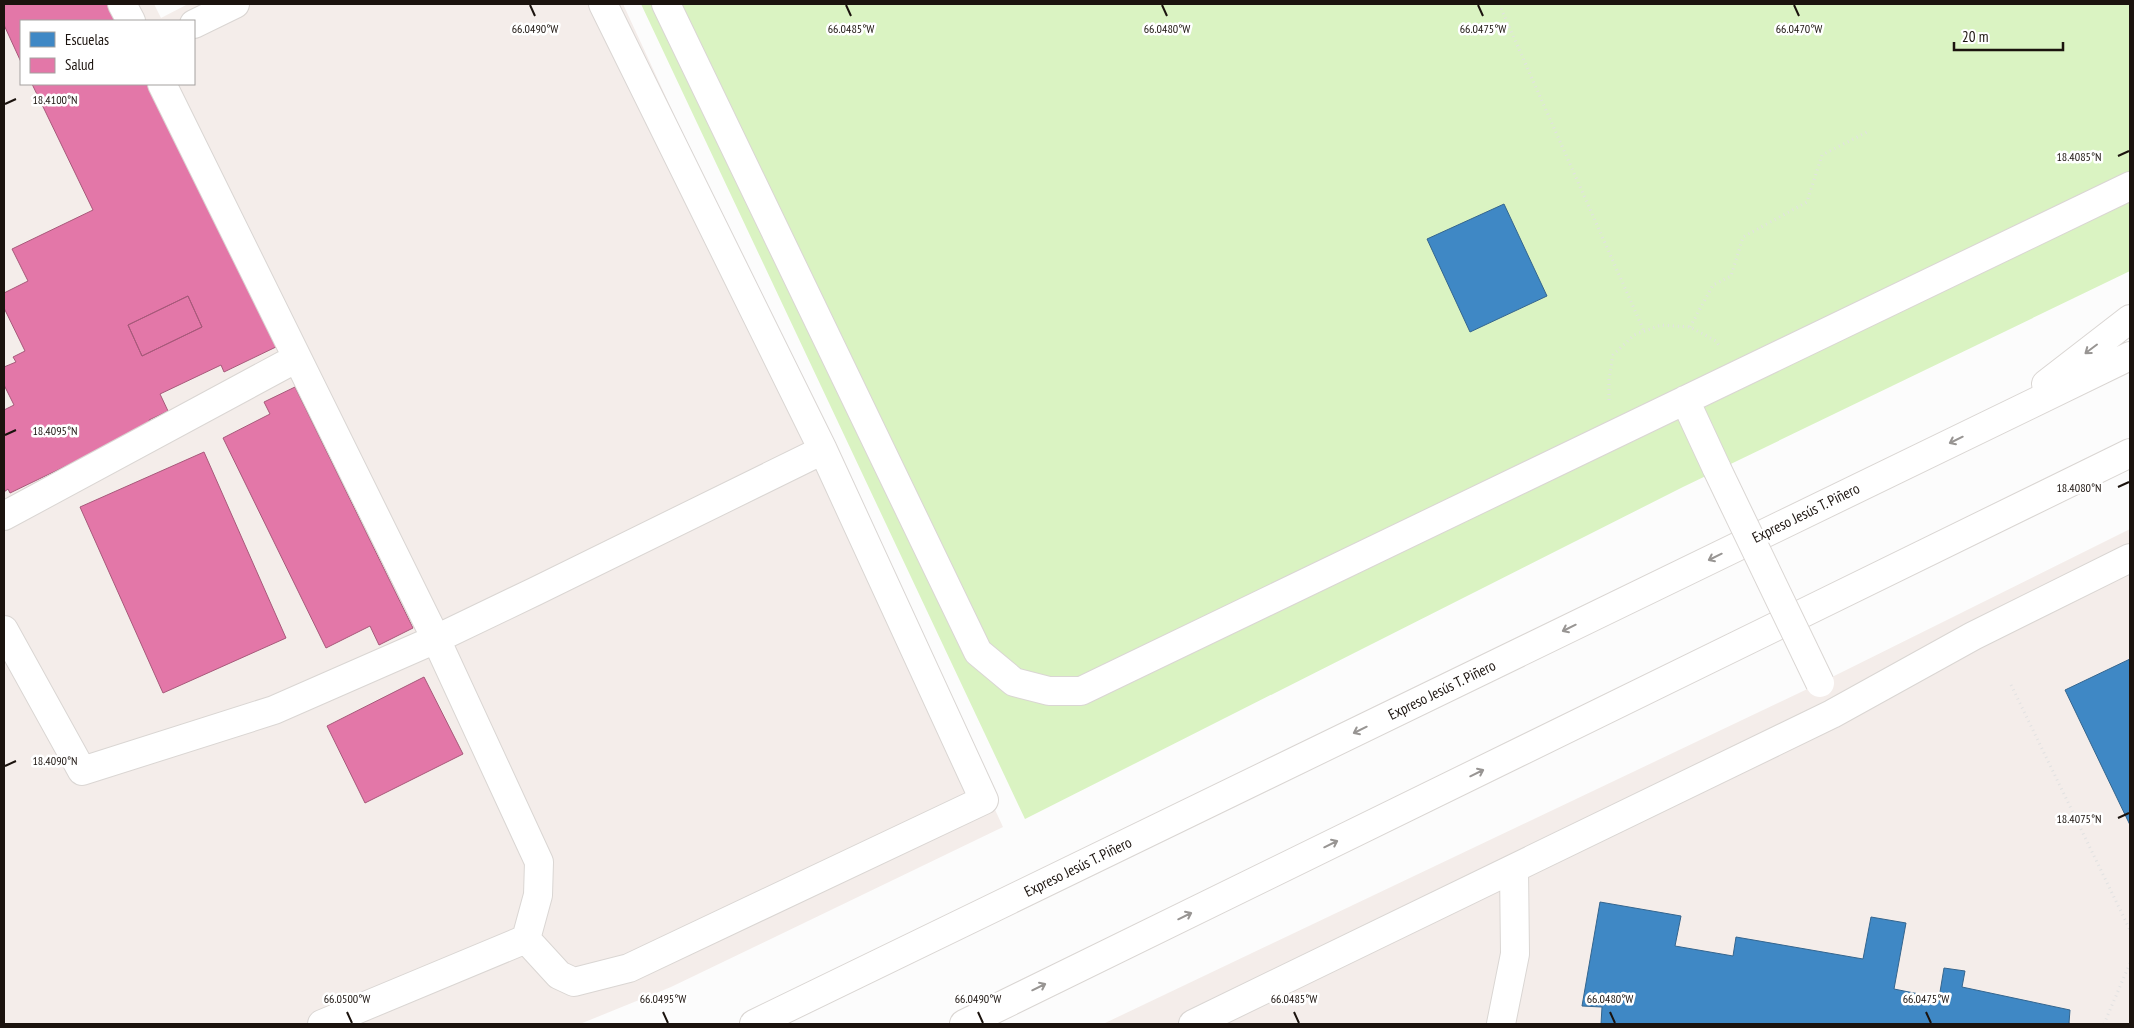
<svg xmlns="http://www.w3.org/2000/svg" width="2134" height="1028" font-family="'PT Sans Narrow',sans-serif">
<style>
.built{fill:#f4edea;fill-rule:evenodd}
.green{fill:#daf3c2}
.schools{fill:#3f88c5;stroke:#34658e}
.health{fill:#e377a8;stroke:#a7597a;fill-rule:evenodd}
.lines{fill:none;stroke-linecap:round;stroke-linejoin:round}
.minor-casing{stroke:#dad6d3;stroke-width:30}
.highway-casing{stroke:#dad6d3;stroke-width:30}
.path{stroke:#e2e2e2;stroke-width:3;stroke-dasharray:1 4;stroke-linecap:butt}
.minor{stroke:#fff;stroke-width:28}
.highway{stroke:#fff;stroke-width:28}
.minor-bridge-casing{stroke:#dad6d3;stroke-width:30;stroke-linecap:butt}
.minor-bridge{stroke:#fff;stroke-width:28}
.oneway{stroke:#989593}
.ticks{fill:none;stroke:#1b130e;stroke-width:2}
.labels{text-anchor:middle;stroke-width:5;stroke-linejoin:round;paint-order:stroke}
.street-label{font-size:15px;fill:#1b130e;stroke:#fff}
.ticks-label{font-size:12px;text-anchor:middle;fill:#1b130e;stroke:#fff;stroke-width:5;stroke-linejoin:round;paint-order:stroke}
</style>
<rect width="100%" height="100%" fill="#fcfcfc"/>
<path class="built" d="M4 4H154L161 18 188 4H623L1003 827 671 987 580 1024H4ZM21 21H194V84H21Z
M2130 529V1024H1103L1820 683Z"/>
<path class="green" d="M641 4H2130V271L1683 487 1025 819Z"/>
<path class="schools" d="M1504 204 1547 296 1470 332 1427 239Z
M2130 659V825L2065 690Z
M1600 902 1681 916 1675 946 1733 956 1736 937 1863 959 1871 917 1906 923 1894 989 1939 998 1944 968 1965 971 1962 987 2070 1010 2069 1023 2071 1024H1601L1602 1007 1582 1006Z"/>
<path class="health" d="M4 4H113L121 21H21V62L4 25Z
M32 84H151L278 346 224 372 221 365 160 394 168 411 149 420 151 425 10 493 8 489 4 492V410L14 405 4 385V367L16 362 13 357 25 351 4 308V293L28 281 12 249 93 210ZM188 296 202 327 142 356 128 325Z
M188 296 202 327 142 356 128 325Z
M295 387 413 628 379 645 370 626 326 648 223 438 270 414 264 402Z
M204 452 286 638 163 693 80 507Z
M424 677 463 754 365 803 327 726Z"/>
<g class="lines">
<defs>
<path id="minor" d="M122 4 131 21
M666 4 978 652 1014 682 1049 691H1081L2130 186
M194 24 235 4
M162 84 436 639 539 862 538 895 526 939
M1685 400 1717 469
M4 516 297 358
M4 630 82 771 274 710 436 639 536 591 823 450
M322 1024 526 939 559 975 574 982 629 968 984 800 823 450 603 4
M1193 1024 1832 714 1973 636 2130 558
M1501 1024 1515 954 1514 869"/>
<path id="highway" d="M2046 384 2130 319
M754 1024 2130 356
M964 1024 2130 453"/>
</defs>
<use href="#minor" class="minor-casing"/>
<use href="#highway" class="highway-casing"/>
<path class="path" d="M1499 4 1644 331
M1690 327 1713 285 1731 276 1743 237 1807 202 1822 155 1867 132
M1609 400V379L1613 355 1634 335 1661 325 1690 327 1716 341 1720 347
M2011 685 2130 930
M2104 1024 2130 963"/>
<use href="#minor" class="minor"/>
<use href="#highway" class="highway"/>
<defs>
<path id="minor-bridge" d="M1717 469 1820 683"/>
</defs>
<use href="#minor-bridge" class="minor-bridge-casing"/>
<use href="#minor-bridge" class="minor-bridge"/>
</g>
<defs><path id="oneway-shaft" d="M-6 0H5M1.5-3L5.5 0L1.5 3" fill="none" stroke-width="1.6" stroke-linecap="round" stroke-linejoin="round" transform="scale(1.25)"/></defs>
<g class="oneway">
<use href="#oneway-shaft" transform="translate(2091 349) rotate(143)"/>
<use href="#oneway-shaft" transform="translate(1956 440) rotate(154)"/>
<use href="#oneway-shaft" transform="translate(1715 557) rotate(154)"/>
<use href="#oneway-shaft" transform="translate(1569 628) rotate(154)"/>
<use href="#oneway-shaft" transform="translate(1360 730) rotate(154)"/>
<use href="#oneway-shaft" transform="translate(1477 773) rotate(-26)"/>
<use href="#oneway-shaft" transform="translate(1331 844) rotate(-26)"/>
<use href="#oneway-shaft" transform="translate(1185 916) rotate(-26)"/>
<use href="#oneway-shaft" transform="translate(1039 987) rotate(-26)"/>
</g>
<path class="ticks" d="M530 5 535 16M846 5 851 16M1162 5 1167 16M1478 5 1483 16M1794 5 1799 16M5 104 16 99M2118 156 2129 151M5 435 16 430M2118 487 2129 482M5 766 16 761M2118 818 2129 813M347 1012 352 1023M663 1012 668 1023M978 1012 983 1023M1294 1012 1299 1023M1610 1012 1615 1023M1926 1012 1931 1023"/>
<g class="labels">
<g class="street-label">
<text transform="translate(1806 513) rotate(-26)" y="5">Expreso Jesús T. Piñero</text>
<text transform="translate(1442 690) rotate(-26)" y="5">Expreso Jesús T. Piñero</text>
<text transform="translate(1078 867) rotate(-26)" y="5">Expreso Jesús T. Piñero</text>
</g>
</g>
<g class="ticks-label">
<text x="535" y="33">66.0490°W</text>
<text x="851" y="33">66.0485°W</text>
<text x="1167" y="33">66.0480°W</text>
<text x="1483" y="33">66.0475°W</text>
<text x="1799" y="33">66.0470°W</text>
<text x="55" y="104">18.4100°N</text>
<text x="2079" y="161">18.4085°N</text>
<text x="55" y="435">18.4095°N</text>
<text x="2079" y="492">18.4080°N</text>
<text x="55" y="765">18.4090°N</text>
<text x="2079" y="823">18.4075°N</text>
<text x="347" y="1003">66.0500°W</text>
<text x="663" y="1003">66.0495°W</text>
<text x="978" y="1003">66.0490°W</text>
<text x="1294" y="1003">66.0485°W</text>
<text x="1610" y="1003">66.0480°W</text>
<text x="1926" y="1003">66.0475°W</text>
</g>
<rect width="2134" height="1028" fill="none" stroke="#1b130e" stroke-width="10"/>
<rect x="20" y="20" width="175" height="65" fill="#ffffff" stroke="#a4a19f"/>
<rect x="30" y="32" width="25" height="15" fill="#3f88c5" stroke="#a4a19f"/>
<text x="65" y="45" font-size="15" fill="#1b130e">Escuelas</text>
<rect x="30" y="58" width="25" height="15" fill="#e377a8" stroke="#a4a19f"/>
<text x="65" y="70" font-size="15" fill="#1b130e">Salud</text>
<path d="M1954 42v8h109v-8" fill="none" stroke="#1b130e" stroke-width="2.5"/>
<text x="1962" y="42" font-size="15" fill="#1b130e" stroke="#ffffff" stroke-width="4" paint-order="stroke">20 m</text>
</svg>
